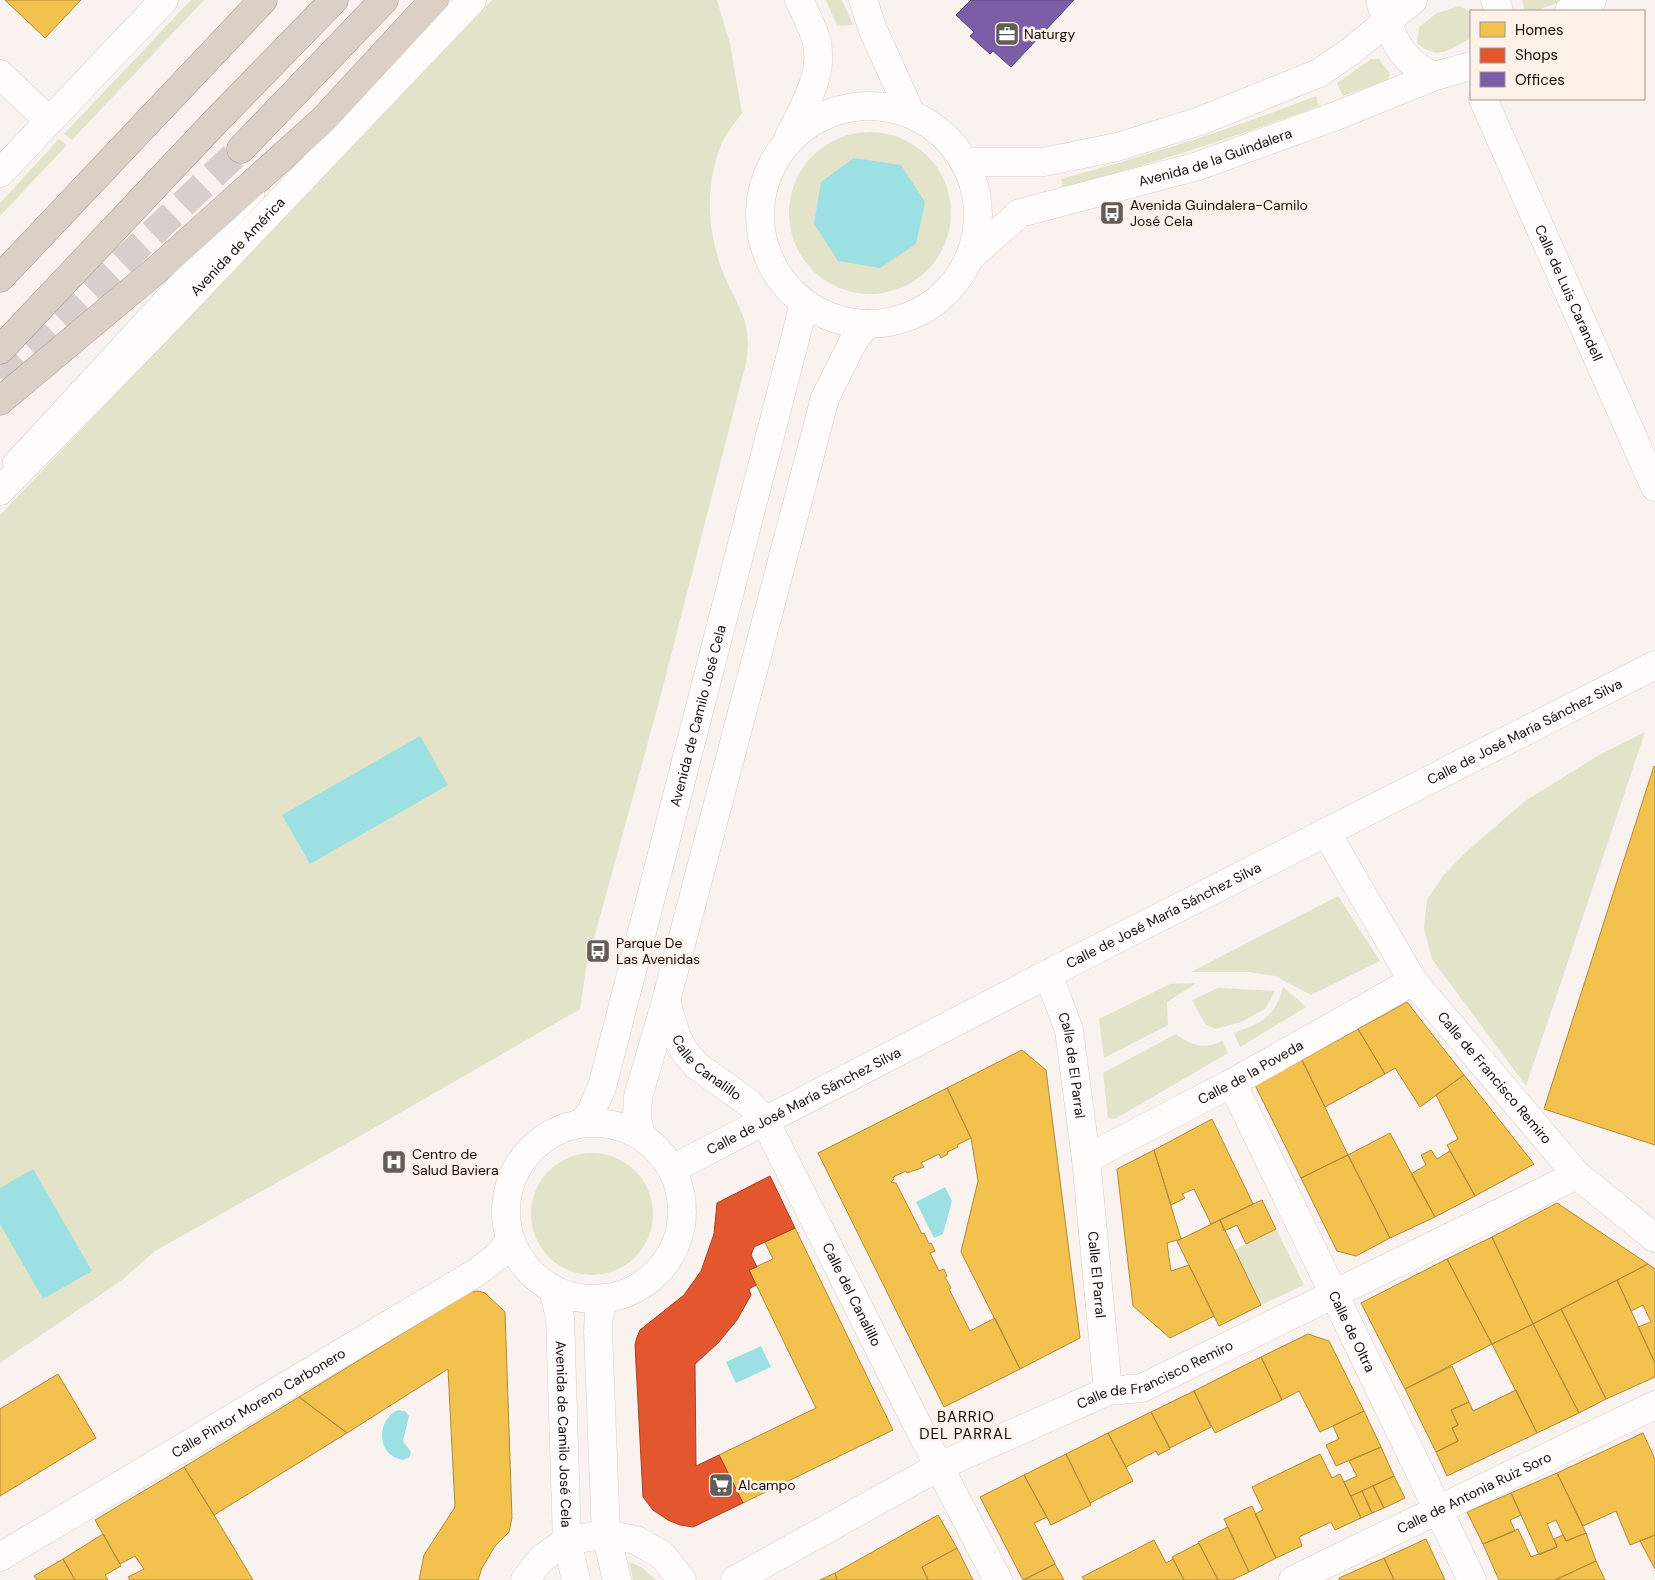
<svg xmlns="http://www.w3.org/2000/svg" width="1655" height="1580" font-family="'DM Sans',sans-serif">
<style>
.green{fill:#e2e3c9}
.water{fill:#9de0e4}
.homes{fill:#f2c14e;stroke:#af8a38}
.shops{fill:#e4572e;stroke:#a64022}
.offices{fill:#7b5ea7;stroke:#5c4577}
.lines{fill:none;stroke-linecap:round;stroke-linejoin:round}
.highway-tunnel{stroke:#d7cfcb;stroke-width:28;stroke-dasharray:28 14;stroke-linecap:butt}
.lane-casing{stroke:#d6cec8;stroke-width:16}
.street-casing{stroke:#d6cec8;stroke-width:29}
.secondary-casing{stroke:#d6cec8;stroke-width:29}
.highway-casing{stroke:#a89b90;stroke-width:29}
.lane{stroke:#fefdfc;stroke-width:15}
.street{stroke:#fefdfc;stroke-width:28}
.secondary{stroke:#fefdfc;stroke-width:28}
.highway{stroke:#dad0c8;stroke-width:28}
.labels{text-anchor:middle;stroke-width:5;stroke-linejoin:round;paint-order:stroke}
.poi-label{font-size:14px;fill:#140b06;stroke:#fdf1ea;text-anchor:start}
.street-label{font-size:14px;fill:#140b06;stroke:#fdf1ea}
.neighbourhood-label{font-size:15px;letter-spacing:1px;fill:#140b06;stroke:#fdf1ea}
</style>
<rect width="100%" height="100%" fill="#f9f2ee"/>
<path class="green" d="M191 0H204L72 140 64 134Z
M492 0H717L730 44 742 113C736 121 729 130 724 139 703 183 707 236 726 280 742 313 752 325 746 363L660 698 586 968 580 1009 360 1136 155 1251 122 1280 0 1363V515Z
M826 0H842L853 25 837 26Z
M1522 0H1565L1535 11H1525Z
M1460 6 1471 12V37L1469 39C1449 50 1437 61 1417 43L1419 27 1437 13Z
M1371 59H1379L1390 74 1388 80 1343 96 1337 83Z
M1316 96 1319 106C1235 137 1150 164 1063 188L1061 179C1148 155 1232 129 1316 96Z
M789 213a81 81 0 1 1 162 0a81 81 0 1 1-162 0Z
M59 139 67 145 0 216V203Z
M1645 732 1526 1086 1432 959 1424 928 1427 900 1443 876 1467 851 1525 801 1599 755Z
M1338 896 1380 961 1311 995 1275 976 1250 972H1191Z
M1196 983 1167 1002 1168 1025 1104 1058 1099 1019 1170 984Z
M1283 987 1306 1007 1240 1047 1234 1033C1262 1023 1275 1017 1283 987Z
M1218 988 1275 991 1265 1009 1241 1022 1215 1029 1205 1024 1192 1000Z
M1176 1034C1189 1045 1206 1050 1222 1041L1228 1053 1115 1119 1108 1118 1103 1073Z
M531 1214a61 61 0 1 1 122 0a61 61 0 1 1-122 0Z
M1276 1229 1304 1285 1261 1305 1234 1250Z
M629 1562 641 1567 656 1580H633Z"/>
<path class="water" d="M854 158 901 165 925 202 916 244 880 268 838 261 814 224 821 182Z
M420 736 448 785 310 864 282 815Z
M33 1169 92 1271 43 1299 0 1224V1188Z
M945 1187 952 1201 943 1234 934 1238 916 1202Z
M761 1346 771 1367 736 1383 726 1362Z
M398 1410 405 1411 409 1416 403 1441 411 1452 409 1458 402 1460C376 1455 376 1420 398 1410Z"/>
<path class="homes" d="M5 0H81L45 38Z
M1654 766 1655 767V1145L1544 1109Z
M1407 1002 1464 1075 1420 1107 1395 1068 1385 1074 1358 1029Z
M1358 1029 1385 1074 1325 1107 1302 1060Z
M1022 1050 1046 1070 1080 1338 1020 1369 961 1252 978 1181 971 1138 947 1088Z
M1302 1060 1348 1155 1301 1178 1255 1085Z
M1464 1075 1534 1164 1475 1196 1447 1145 1458 1139 1436 1095Z
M947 1088 971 1138 957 1145 958 1147 947 1152 948 1154 941 1158 939 1154 921 1163 924 1167 907 1173 906 1171 893 1177 894 1179 891 1182 896 1183 922 1234 924 1233 929 1244 931 1243 935 1251 930 1253 939 1271 944 1269 947 1276 945 1277 951 1288 949 1289 970 1331 995 1318 1020 1369 944 1407 818 1153Z
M1212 1119 1253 1204 1211 1224 1194 1189 1182 1194 1185 1198 1171 1205 1154 1150Z
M1390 1133 1435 1217 1390 1238 1348 1155Z
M1154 1150 1181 1239 1167 1243 1171 1271 1189 1265 1214 1316 1170 1338 1133 1306 1117 1169Z
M1431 1150 1437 1159 1450 1151 1475 1196 1435 1217 1411 1174 1426 1165 1421 1155Z
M1348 1155 1390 1238 1356 1256 1337 1251 1301 1178Z
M1262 1200 1276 1229 1246 1244 1237 1225 1224 1231 1220 1220Z
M1557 1203 1648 1264 1533 1324 1492 1237Z
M1220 1220 1261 1305 1219 1326 1177 1241Z
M795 1228 893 1430 743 1503 719 1455 816 1408 749 1270 773 1259 765 1242Z
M1492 1237 1533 1324 1492 1344 1447 1259Z
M1447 1259 1492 1344 1405 1389 1361 1303Z
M1648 1264 1655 1269V1363L1638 1327 1651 1322 1643 1305 1631 1311 1617 1280Z
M1617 1280 1655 1363V1377L1606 1399 1561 1309Z
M478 1291 485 1293 505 1312 512 1518 509 1532 495 1546 482 1568 478 1580H419L424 1555 455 1507 448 1369 347 1433 299 1397 470 1292Z
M1561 1309 1606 1399 1579 1413 1533 1324Z
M1533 1324 1579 1413 1537 1433 1492 1344Z
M1308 1334 1329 1341 1364 1411 1320 1432 1299 1391 1282 1400 1261 1357Z
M1261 1357 1282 1400 1215 1433 1194 1391Z
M1452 1366 1469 1402 1451 1410 1458 1425 1452 1428 1458 1441 1436 1452 1405 1389Z
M58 1374 96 1438 0 1496V1409Z
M1516 1390 1537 1433 1447 1476 1436 1452 1458 1441 1452 1428 1458 1425 1451 1410 1469 1402 1473 1411Z
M1194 1391 1211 1427 1170 1448 1151 1412Z
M299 1397 347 1433 214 1515 184 1467Z
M1364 1411 1381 1447 1336 1466 1326 1445 1339 1439 1333 1426Z
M1151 1412 1170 1449 1158 1455 1156 1451 1126 1467 1108 1433Z
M1108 1433 1133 1481 1090 1503 1066 1454Z
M1643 1433 1655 1459V1535L1630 1545 1616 1511 1583 1526 1557 1473Z
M1381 1447 1394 1476 1351 1496 1344 1482 1357 1476 1349 1461Z
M1066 1454 1091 1505 1051 1525 1024 1475Z
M1320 1454 1332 1478 1340 1474 1361 1518 1335 1530 1331 1522 1299 1537 1302 1546 1276 1558 1255 1514 1263 1510 1252 1487Z
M184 1467 214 1515 253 1580H130L128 1577 144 1569 135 1556 120 1564 95 1520Z
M1557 1473 1586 1533 1566 1541 1556 1520 1547 1524 1557 1547 1539 1555 1511 1493Z
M1024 1475 1047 1517 1034 1523 1055 1564 1023 1580 980 1497Z
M1394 1476 1405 1498 1384 1508 1373 1486Z
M1373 1486 1384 1508 1372 1513 1362 1491Z
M1362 1491 1372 1513 1361 1518 1351 1496Z
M1511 1493 1521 1515 1510 1520 1515 1531 1483 1544 1467 1512Z
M1252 1506 1276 1558 1249 1572 1224 1519Z
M938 1515 957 1548 922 1567 928 1580H837L835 1573Z
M1228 1527 1249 1572 1232 1580H1218L1198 1542Z
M1518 1529 1531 1557 1557 1547 1554 1539 1563 1535 1566 1541 1586 1533 1596 1561 1555 1580H1499L1483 1544Z
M103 1534 121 1566 105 1575 108 1580H75L63 1559Z
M1655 1535V1569L1640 1541Z
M1426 1539 1445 1580H1394L1384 1558Z
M1154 1540 1166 1563 1173 1559 1184 1580H1084L1082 1577Z
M1199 1543 1218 1580H1184L1172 1557Z
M957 1548 973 1580H928L922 1567Z
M1384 1558 1394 1580H1339V1578Z
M63 1559 75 1580H37L34 1576Z
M1596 1561 1605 1580H1555Z
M1055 1564 1064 1580H1024Z
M835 1573 837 1580H820Z"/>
<path class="shops" d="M770 1176 795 1228 754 1247 751 1255 757 1267 749 1270 756 1285 749 1289 751 1295 737 1320 718 1343 695 1364 696 1466 719 1455 743 1503 693 1527 680 1525 668 1520 653 1510 643 1497 635 1345 637 1337 640 1330 684 1295 701 1271 714 1234 717 1203Z"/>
<path class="offices" d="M971 0H1074L1011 67 993 51 990 54 970 36 974 32 956 15Z"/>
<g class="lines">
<path class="highway-tunnel" d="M0 378 241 149"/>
<defs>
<path id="lane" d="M10 462 257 194"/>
<g id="street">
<path d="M1380 0C1390 34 1401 64 1435 76"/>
<path d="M1495 0 1499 11"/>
<path d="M0 74 49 121"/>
<path d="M0 173 164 0"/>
<path id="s1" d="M0 491 156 332 472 0"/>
<path id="s2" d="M1326 832 1413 981 1577 1175 1655 1238"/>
<path id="s3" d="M1048 974 1069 1030 1086 1159 1108 1391"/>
<path id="s4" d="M666 1001 676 1035 684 1051 697 1066 749 1103 765 1121 920 1430 998 1580"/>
<path id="s5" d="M1232 1083 1472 1580"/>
<circle cx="594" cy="1211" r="88"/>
<path id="s6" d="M582 1123 591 1112 602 1087 804 304"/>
<path d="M640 1135 637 1116 638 1097 666 1001 825 398 854 340 867 324"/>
<path id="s7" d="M1086 1159 1232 1083 1413 981"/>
<path id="s8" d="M674 1168 1048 974 1655 665"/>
<path id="s9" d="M553 1289 560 1317 567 1541 576 1580"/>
<path d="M605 1298 599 1314 598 1331 606 1534 617 1580"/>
<path id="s10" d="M0 1557 477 1272 499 1255 510 1240"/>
<path d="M525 1580 542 1558 567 1541 606 1534 636 1540 662 1555 682 1580"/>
<path id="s11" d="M735 1580 940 1466 1108 1391 1142 1388 1577 1175"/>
<path id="s12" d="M1293 1580 1655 1405"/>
</g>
<g id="secondary">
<path d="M863 0 873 30 911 114"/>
<path d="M1569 11 1592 0"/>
<path id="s13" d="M1483 99 1655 487"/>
<circle cx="869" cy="215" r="109"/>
<path d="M788 139C802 110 826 73 816 39 812 26 805 13 799 0"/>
<path d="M964 162H1044L1117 147 1200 121 1319 73 1351 51 1413 0"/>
<path id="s14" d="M969 258 1020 213 1198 166 1336 116 1435 76 1471 66"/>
</g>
<path id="highway" d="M241 149 384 0
M0 278 263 0
M0 350 215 122 334 0
M0 401 161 266 322 121 434 0"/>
</defs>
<use href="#lane" class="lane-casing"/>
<use href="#street" class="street-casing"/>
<use href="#secondary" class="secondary-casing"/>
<use href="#highway" class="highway-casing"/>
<use href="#lane" class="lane"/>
<use href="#street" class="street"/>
<use href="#secondary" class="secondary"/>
<use href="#highway" class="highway"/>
</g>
<defs>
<symbol id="office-square" viewBox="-11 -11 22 22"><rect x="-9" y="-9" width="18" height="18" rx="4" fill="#645c57" stroke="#fdf1ea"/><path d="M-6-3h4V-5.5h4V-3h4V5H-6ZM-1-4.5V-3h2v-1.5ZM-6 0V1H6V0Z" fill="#fff"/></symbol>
<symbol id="bus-square" viewBox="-11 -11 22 22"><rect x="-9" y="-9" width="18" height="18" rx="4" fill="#645c57" stroke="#fdf1ea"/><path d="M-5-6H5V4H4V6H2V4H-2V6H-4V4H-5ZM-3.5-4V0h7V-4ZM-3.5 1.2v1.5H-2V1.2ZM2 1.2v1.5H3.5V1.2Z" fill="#fff"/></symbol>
<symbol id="hospital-square" viewBox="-11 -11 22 22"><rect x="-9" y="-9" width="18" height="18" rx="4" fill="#645c57" stroke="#fdf1ea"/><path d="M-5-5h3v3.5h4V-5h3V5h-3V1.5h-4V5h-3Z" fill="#fff"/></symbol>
<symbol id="supermarket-square" viewBox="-11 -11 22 22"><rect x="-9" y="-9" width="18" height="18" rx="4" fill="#645c57" stroke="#fdf1ea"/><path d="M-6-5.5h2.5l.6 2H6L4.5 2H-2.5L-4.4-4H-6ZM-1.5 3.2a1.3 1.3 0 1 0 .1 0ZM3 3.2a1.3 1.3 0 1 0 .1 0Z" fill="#fff"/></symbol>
</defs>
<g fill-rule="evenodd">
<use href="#office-square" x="993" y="20" width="28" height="28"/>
<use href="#bus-square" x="1098" y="199" width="28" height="28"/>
<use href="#bus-square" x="584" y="937" width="28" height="28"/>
<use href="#hospital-square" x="380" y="1148" width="28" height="28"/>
<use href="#supermarket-square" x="707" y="1471" width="28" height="28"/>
</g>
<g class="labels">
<g class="poi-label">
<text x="1024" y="39">Naturgy</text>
<text x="1130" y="210">Avenida Guindalera-Camilo<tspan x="1130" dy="16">José Cela</tspan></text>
<text x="616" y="948">Parque De<tspan x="616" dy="16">Las Avenidas</tspan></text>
<text x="412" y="1159">Centro de<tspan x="412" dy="16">Salud Baviera</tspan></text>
<text x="738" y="1490">Alcampo</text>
</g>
<g class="street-label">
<text dy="5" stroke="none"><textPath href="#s14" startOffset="271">Avenida de la Guindalera</textPath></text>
<text dy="5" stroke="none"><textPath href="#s1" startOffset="341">Avenida de América</textPath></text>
<text dy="5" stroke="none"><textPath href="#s13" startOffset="212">Calle de Luis Carandell</textPath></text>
<text dy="5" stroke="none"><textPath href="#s6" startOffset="425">Avenida de Camilo José Cela</textPath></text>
<text dy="5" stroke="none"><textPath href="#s8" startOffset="956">Calle de José María Sánchez Silva</textPath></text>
<text dy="5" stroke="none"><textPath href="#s8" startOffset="551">Calle de José María Sánchez Silva</textPath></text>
<text dy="5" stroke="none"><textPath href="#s4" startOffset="81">Calle Canalillo</textPath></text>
<text dy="5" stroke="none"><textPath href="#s3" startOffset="95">Calle de El Parral</textPath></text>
<text dy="5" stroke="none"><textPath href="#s7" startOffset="186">Calle de la Poveda</textPath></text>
<text dy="5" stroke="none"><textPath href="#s2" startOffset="299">Calle de Francisco Remiro</textPath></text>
<text dy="5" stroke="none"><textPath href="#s8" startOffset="146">Calle de José María Sánchez Silva</textPath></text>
<text dy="5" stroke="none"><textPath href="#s3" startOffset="306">Calle El Parral</textPath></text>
<text dy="5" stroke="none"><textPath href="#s4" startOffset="355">Calle del Canalillo</textPath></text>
<text dy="5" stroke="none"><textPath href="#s5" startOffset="276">Calle de Oltra</textPath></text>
<text dy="5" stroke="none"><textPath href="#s11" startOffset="469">Calle de Francisco Remiro</textPath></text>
<text dy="5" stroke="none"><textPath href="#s10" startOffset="301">Calle Pintor Moreno Carbonero</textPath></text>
<text dy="5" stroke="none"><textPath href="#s9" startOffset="146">Avenida de Camilo José Cela</textPath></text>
<text dy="5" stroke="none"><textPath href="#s12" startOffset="201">Calle de Antonia Ruiz Soro</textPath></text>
</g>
<g class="neighbourhood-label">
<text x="966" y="1422">BARRIO<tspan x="966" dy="17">DEL PARRAL</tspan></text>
</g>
</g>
<rect x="1470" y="10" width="175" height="90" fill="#fdf1ea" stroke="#a0958f"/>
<rect x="1480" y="22" width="25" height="15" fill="#f2c14e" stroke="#a0958f"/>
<text x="1515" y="35" font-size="15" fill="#140b06">Homes</text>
<rect x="1480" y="48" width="25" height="15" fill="#e4572e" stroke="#a0958f"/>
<text x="1515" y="60" font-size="15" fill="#140b06">Shops</text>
<rect x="1480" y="72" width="25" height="15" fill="#7b5ea7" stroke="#a0958f"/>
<text x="1515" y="85" font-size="15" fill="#140b06">Offices</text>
</svg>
